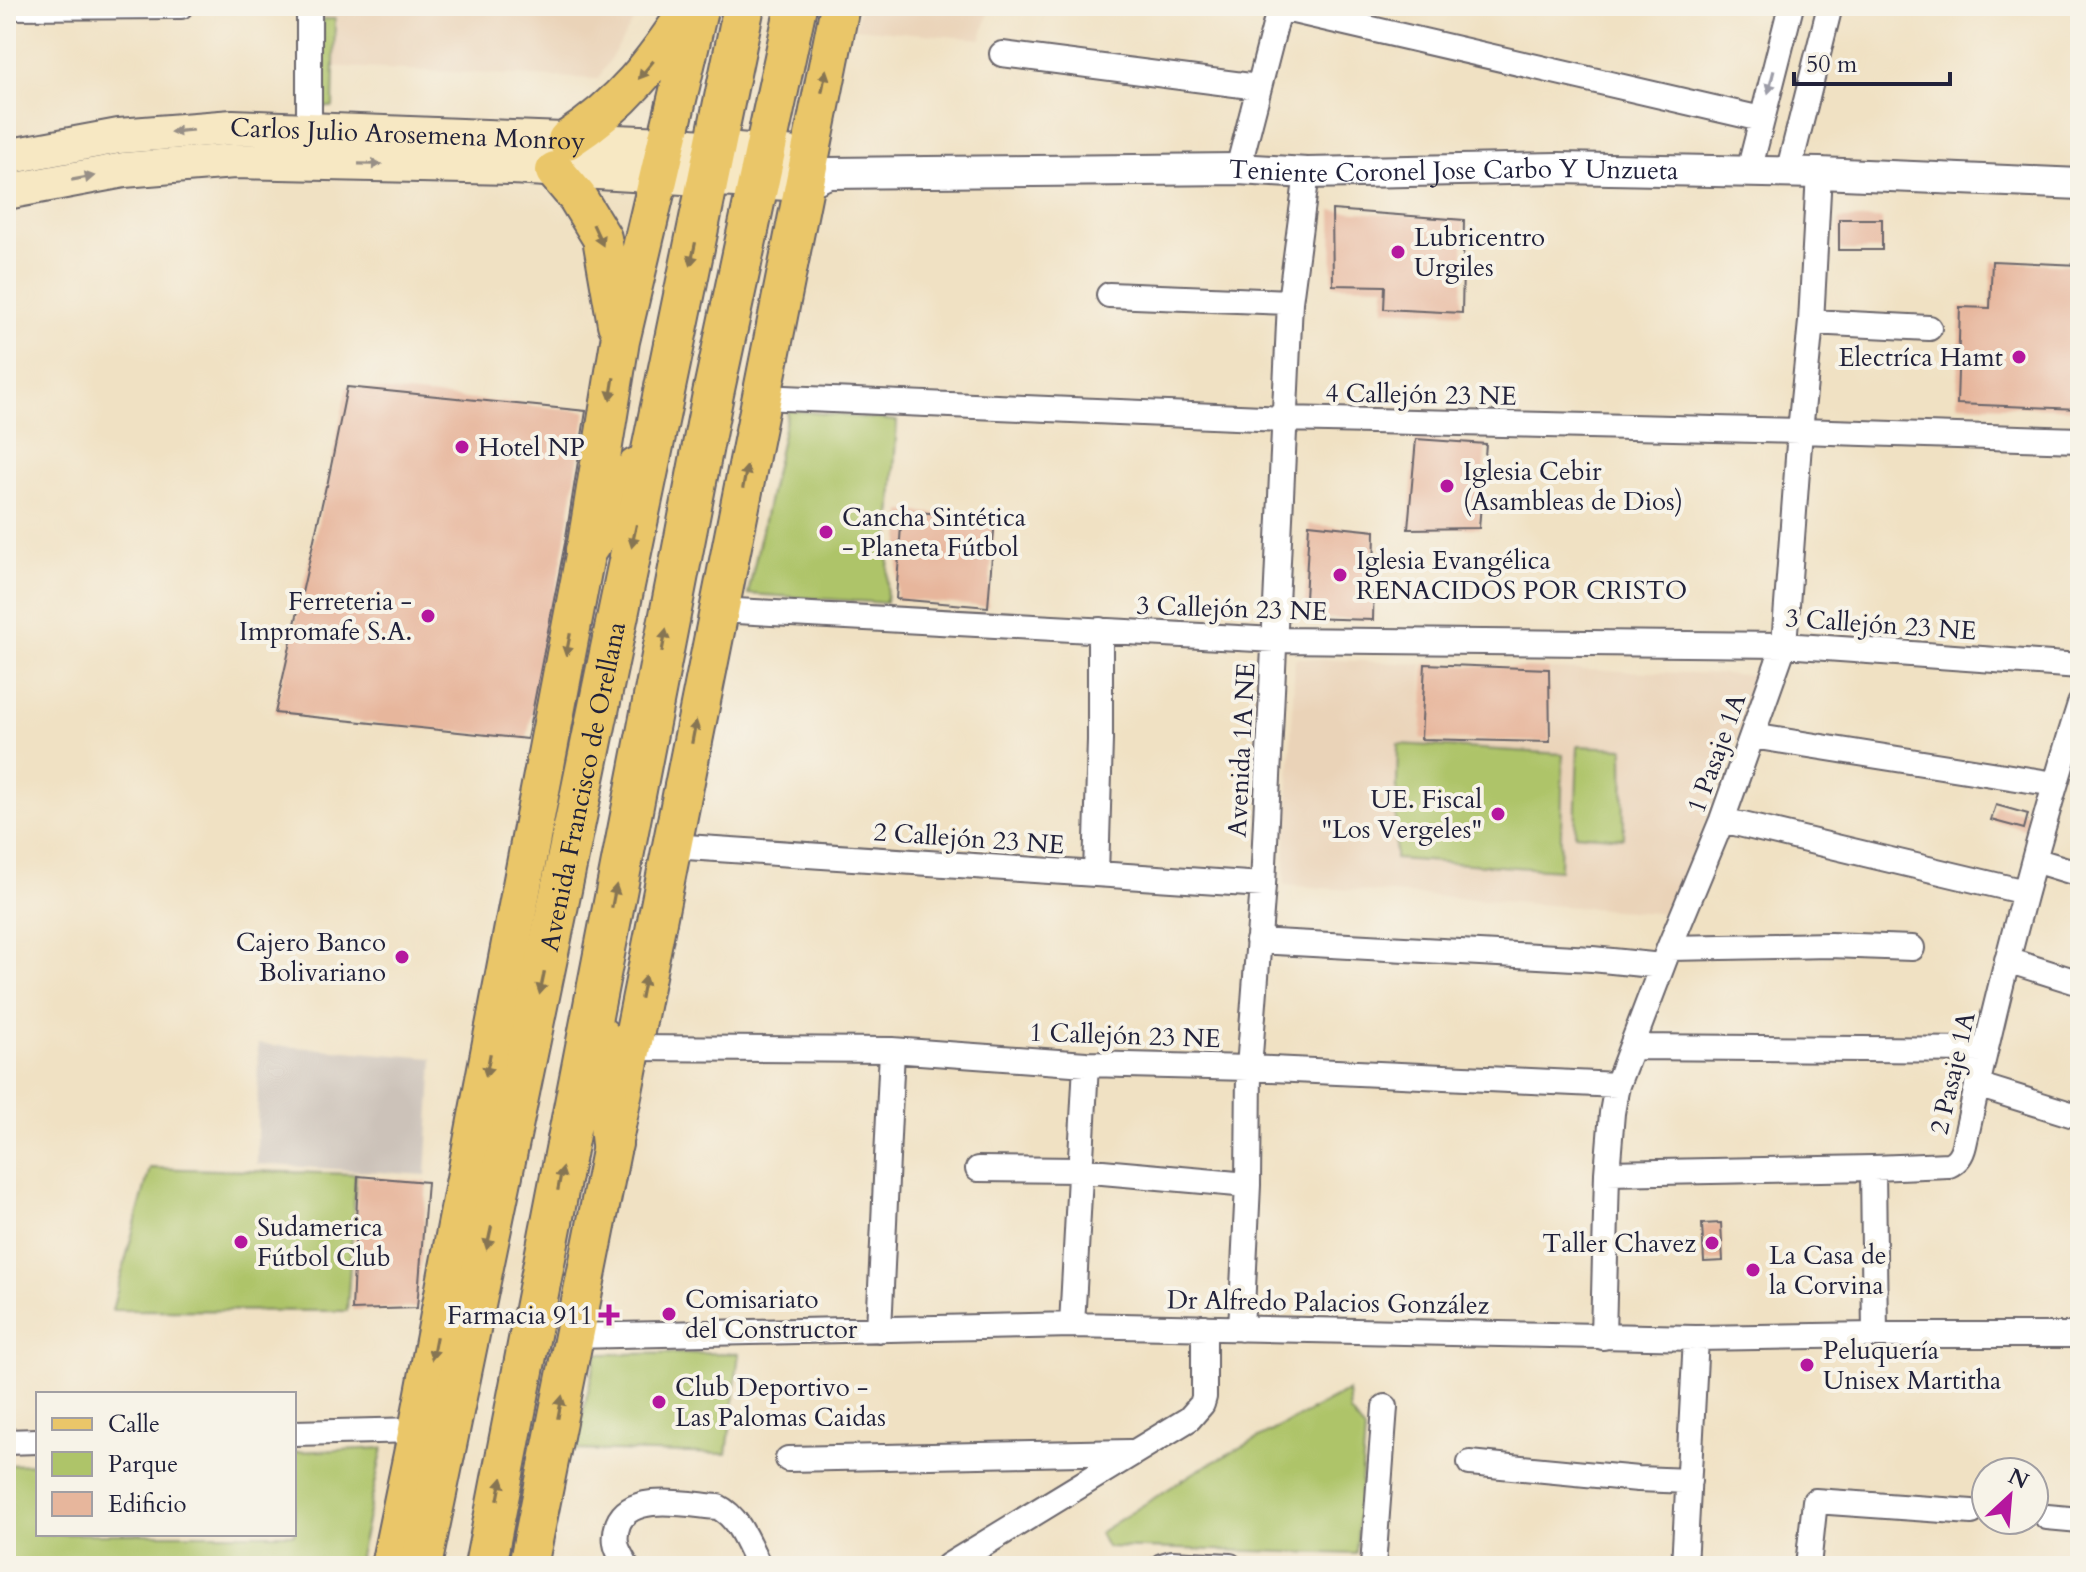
<svg xmlns="http://www.w3.org/2000/svg" width="2086" height="1572" font-family="Cardo,serif">
<style>
.built{fill:#ead3b8}
.industrial{fill:#ccc2b9}
.green{fill:#aec469;stroke:#687352;stroke-width:2}
.building{fill:#e7b69c}
.lines{fill:none;stroke-linecap:round;stroke-linejoin:round}
.minor-casing{stroke:#6a656b;stroke-width:28}
.tertiary-casing{stroke:#6a656b;stroke-width:34}
.secondary-casing{stroke:#6a656b;stroke-width:38}
.primary-casing{stroke:#6a656b;stroke-width:42}
.trunk-casing{stroke:#6a656b;stroke-width:44}
.minor{stroke:#fff;stroke-width:24}
.tertiary{stroke:#fff;stroke-width:30}
.secondary{stroke:#f7e8c3;stroke-width:34}
.primary{stroke:#eac669;stroke-width:38}
.trunk{stroke:#eac669;stroke-width:40}
.oneway{fill:#867452}
.oneway2{fill:#9c9ca7}
.oneway3{fill:#978f86}
.poi-dot{fill:#b5179e;stroke:#f7f3e8;stroke-width:3}
.labels{text-anchor:middle;stroke-width:8;stroke-linejoin:round;paint-order:stroke}
.street-label{font-size:26px;fill:#22223b;stroke:#f7f3e8}
.poi-label{font-size:26px;fill:#22223b;stroke:#f7f3e8;text-anchor:start}
</style>
<rect width="100%" height="100%" fill="#f7f3e8"/>
<filter id="ink" filterUnits="userSpaceOnUse"><feTurbulence type="fractalNoise" baseFrequency=".0125" numOctaves="2"/><feDisplacementMap in="SourceGraphic" scale="16" xChannelSelector="R" yChannelSelector="G"/><feConvolveMatrix kernelMatrix="1 2 1 2 8 2 1 2 1" color-interpolation-filters="sRGB"/></filter>
<filter id="wash" filterUnits="userSpaceOnUse"><feTurbulence type="fractalNoise" baseFrequency=".006" numOctaves="4" result="noise"/><feDisplacementMap in="SourceGraphic" scale="32" xChannelSelector="R" yChannelSelector="G"/><feGaussianBlur stdDeviation="1.8" result="paint"/><feColorMatrix in="noise" values="0 0 0 0 0 0 0 0 0 0 0 0 0 0 0 0 0 1.4 0 .05"/><feComposite in="paint" operator="in"/></filter>
<g filter="url(#wash)">
<rect width="100%" height="100%" fill="#f0e1c3"/>
<path class="built" d="M324 6H643L598 79 322 66Z
M860 6H990L981 39 855 28Z
M1295 658 1423 664 1421 740 1551 743 1550 669 1761 675 1670 914 1284 885Z"/>
<path class="industrial" d="M258 1044 433 1058 426 1175 257 1164Z"/>
<path class="green" d="M323 19H335L333 107H321Z
M788 410 897 421 886 603 748 594Z
M1398 744 1563 754 1560 870 1395 859Z
M1578 746 1623 748 1624 838 1575 834Z
M150 1168 356 1174 347 1311 112 1310Z
M739 1353 727 1454 574 1450 597 1354Z
M1348 1391 1350 1412 1365 1431 1356 1554 1106 1547 1099 1533 1198 1470Z
M383 1448 357 1566H6V1465L38 1464V1534H294V1452Z"/>
<g id="blocks">
<path class="building" d="M1332 210 1464 220 1462 313 1384 309 1385 286 1333 285Z
M1839 219H1882V250H1839Z
M1992 261 2080 265V409L1957 404 1960 307 1990 308Z
M347 387 586 411 565 543 527 739 275 713 326 486H327Z
M1416 439 1486 444 1479 528 1408 529Z
M902 511 995 518 988 607 896 599Z
M1309 524 1375 531 1373 620 1304 618Z
M1425 664 1549 669 1550 742 1421 739Z
M1996 805 2028 814 2024 829 1991 820Z
M358 1176 427 1182 417 1308 352 1310Z
M1721 1223 1723 1261 1704 1262 1702 1224Z"/>
</g>
</g>
<g filter="url(#ink)">
<use href="#blocks" fill-opacity="0" stroke="#6a656b" stroke-width="2"/>
<g class="lines">
<defs>
<path id="minor" d="M309 6V144
M1272 6 1761 119
M6 7 181 6
M1002 54 1258 87
M1238 169 1280 6
M1749 171 1791 6
M1788 173 1830 6
M1109 295 1290 302
M1811 322 1929 328
M761 397 1284 419 1800 431 2080 440
M718 610 1275 640 1784 645 2080 666
M1752 736 2055 784
M1722 820 2025 892
M671 846 1263 885
M2034 860 2080 874
M1096 874 1100 740V630
M1258 941 1592 959 1662 966
M1669 948 1830 945 1912 948
M2007 960 2080 983
M1632 1047 1984 1050
M631 1048 892 1050 1086 1064 1249 1068 1617 1085
M1977 1085 2080 1117
M1873 1168 1875 1335
M978 1169 1080 1170 1248 1185
M1607 1173 1873 1168 1949 1165C1958 1161 1962 1154 1964 1145 1996 997 2034 849 2080 704
M1072 1325 1086 1064
M1241 1329 1248 1185 1249 1068 1263 885 1290 302 1307 173
M879 1330 892 1050
M574 1336 1072 1325 1696 1338 1875 1335H2080
M1603 1337 1607 1173 1612 1113 1617 1085 1669 948 1722 820 1784 645 1800 431 1811 322 1819 173
M294 1433 418 1430
M6 1442 38 1441
M788 1459 1130 1452
M1470 1463 1638 1479 1689 1481
M2047 1517 2080 1520
M626 1566C623 1559 617 1551 616 1543 615 1537 616 1530 618 1524 631 1491 689 1505 718 1507 740 1518 748 1545 759 1566
M948 1566 1189 1419 1202 1404 1204 1397V1327
M1162 1566 1172 1563 1230 1566
M1373 1566 1385 1407
M1684 1566 1696 1338
M1808 1566 1815 1501 1972 1512"/>
<g id="tertiary">
<path id="s1" d="M804 184 828 173 1238 169 1307 173 1559 168 1819 173 2080 184"/>
</g>
<g id="secondary">
<path id="s2" d="M6 157 119 136 233 127 667 144 809 156"/>
<path d="M6 192 124 170 234 161 512 167 804 184"/>
</g>
<path id="primary" d="M567 140C623 104 654 63 690 8
M555 171 577 197 602 238 617 324
M390 1566 418 1430 586 550 620 341 699 6
M528 1566 840 6"/>
<g id="trunk">
<path d="M586 550 631 481 637 468"/>
<path d="M600 1037 612 1144"/>
<path id="s3" d="M421 1566 744 6"/>
<path d="M485 1566 713 394 796 6"/>
</g>
</defs>
<use href="#minor" class="minor-casing"/>
<use href="#tertiary" class="tertiary-casing"/>
<use href="#secondary" class="secondary-casing"/>
<use href="#primary" class="primary-casing"/>
<use href="#trunk" class="trunk-casing"/>
<use href="#minor" class="minor"/>
<use href="#tertiary" class="tertiary"/>
<use href="#secondary" class="secondary"/>
<use href="#primary" class="primary"/>
<use href="#trunk" class="trunk"/>
</g>
<defs><path id="oneway-solid" d="M-6-.8H1V-3.2L6.5 0L1 3.2V.8H-6Z" transform="scale(2)"/></defs>
<g class="oneway">
<use href="#oneway-solid" transform="translate(646 70) rotate(129)"/>
<use href="#oneway-solid" transform="translate(824 81) rotate(-79)"/>
<use href="#oneway-solid" transform="translate(598 235) rotate(65)"/>
<use href="#oneway-solid" transform="translate(693 254) rotate(102)"/>
<use href="#oneway-solid" transform="translate(612 389) rotate(99)"/>
<use href="#oneway-solid" transform="translate(745 477) rotate(-79)"/>
<use href="#oneway-solid" transform="translate(634 536) rotate(102)"/>
<use href="#oneway-solid" transform="translate(664 641) rotate(-79)"/>
<use href="#oneway-solid" transform="translate(568 645) rotate(101)"/>
<use href="#oneway-solid" transform="translate(694 732) rotate(-79)"/>
<use href="#oneway-solid" transform="translate(614 896) rotate(-79)"/>
<use href="#oneway-solid" transform="translate(542 983) rotate(102)"/>
<use href="#oneway-solid" transform="translate(643 987) rotate(-79)"/>
<use href="#oneway-solid" transform="translate(488 1065) rotate(101)"/>
<use href="#oneway-solid" transform="translate(560 1179) rotate(-79)"/>
<use href="#oneway-solid" transform="translate(489 1238) rotate(102)"/>
<use href="#oneway-solid" transform="translate(434 1348) rotate(101)"/>
<use href="#oneway-solid" transform="translate(560 1407) rotate(-79)"/>
<use href="#oneway-solid" transform="translate(500 1489) rotate(-79)"/>
</g>
<use class="oneway2" href="#oneway-solid" transform="translate(1771 82) rotate(104)"/>
<g class="oneway3">
<use href="#oneway-solid" transform="translate(182 131) rotate(175)"/>
<use href="#oneway-solid" transform="translate(370 164) rotate(1)"/>
<use href="#oneway-solid" transform="translate(83 178) rotate(-10)"/>
</g>
</g>
<g class="poi-dot">
<circle cx="1398" cy="252" r="8"/>
<circle cx="2019" cy="357" r="8"/>
<circle cx="462" cy="447" r="8"/>
<circle cx="1447" cy="486" r="8"/>
<circle cx="826" cy="532" r="8"/>
<circle cx="1340" cy="575" r="8"/>
<circle cx="428" cy="616" r="8"/>
<circle cx="1498" cy="814" r="8"/>
<circle cx="402" cy="957" r="8"/>
<circle cx="241" cy="1242" r="8"/>
<circle cx="1712" cy="1243" r="8"/>
<circle cx="1753" cy="1270" r="8"/>
<circle cx="669" cy="1314" r="8"/>
<path d="M605 1303h8v8h8v8h-8v8h-8v-8h-8v-8h8z"/>
<circle cx="1807" cy="1365" r="8"/>
<circle cx="659" cy="1402" r="8"/>
</g>
<g class="labels">
<g class="street-label">
<text dy="9" stroke="none"><textPath href="#s2" startOffset="404">Carlos Julio Arosemena Monroy</textPath></text>
<text dy="9" stroke="none"><textPath href="#s1" startOffset="652">Teniente Coronel Jose Carbo Y Unzueta</textPath></text>
<text transform="translate(1421 394) rotate(1)" y="9">4 Callejón 23 NE</text>
<text transform="translate(1232 608) rotate(2)" y="9">3 Callejón 23 NE</text>
<text transform="translate(1881 624) rotate(4)" y="9">3 Callejón 23 NE</text>
<text transform="translate(1241 750) rotate(-87)" y="9">Avenida 1A NE</text>
<text transform="translate(1716 753) rotate(-70)" y="9">1 Pasaje 1A</text>
<text dy="9" stroke="none"><textPath href="#s3" startOffset="796">Avenida Francisco de Orellana</textPath></text>
<text transform="translate(969 838) rotate(4)" y="9">2 Callejón 23 NE</text>
<text transform="translate(1125 1035) rotate(2)" y="9">1 Callejón 23 NE</text>
<text transform="translate(1952 1073) rotate(-77)" y="9">2 Pasaje 1A</text>
<text transform="translate(1328 1302) rotate(1)" y="9">Dr Alfredo Palacios González</text>
</g>
<g class="poi-label">
<text x="1414" y="246">Lubricentro<tspan x="1414" dy="30">Urgiles</tspan></text>
<text x="2003" y="366" text-anchor="end">Electríca Hamt</text>
<text x="478" y="456">Hotel NP</text>
<text x="1463" y="480">Iglesia Cebir<tspan x="1463" dy="30">(Asambleas de Dios)</tspan></text>
<text x="842" y="526">Cancha Sintética<tspan x="842" dy="30">- Planeta Fútbol</tspan></text>
<text x="1356" y="569">Iglesia Evangélica<tspan x="1356" dy="30">RENACIDOS POR CRISTO</tspan></text>
<text x="412" y="610" text-anchor="end">Ferreteria -<tspan x="412" dy="30">Impromafe S.A.</tspan></text>
<text x="1482" y="808" text-anchor="end">UE. Fiscal<tspan x="1482" dy="30">"Los Vergeles"</tspan></text>
<text x="386" y="951" text-anchor="end">Cajero Banco<tspan x="386" dy="30">Bolivariano</tspan></text>
<text x="257" y="1236">Sudamerica<tspan x="257" dy="30">Fútbol Club</tspan></text>
<text x="1696" y="1252" text-anchor="end">Taller Chavez</text>
<text x="1769" y="1264">La Casa de<tspan x="1769" dy="30">la Corvina</tspan></text>
<text x="685" y="1308">Comisariato<tspan x="685" dy="30">del Constructor</tspan></text>
<text x="593" y="1324" text-anchor="end">Farmacia 911</text>
<text x="1823" y="1359">Peluquería<tspan x="1823" dy="30">Unisex Martitha</tspan></text>
<text x="675" y="1396">Club Deportivo -<tspan x="675" dy="30">Las Palomas Caidas</tspan></text>
</g>
</g>
<rect width="2086" height="1572" fill="none" stroke="#f7f3e8" stroke-width="32"/>
<rect x="36" y="1392" width="260" height="144" fill="#f7f3e8" stroke="#a29fa3" stroke-width="2"/>
<rect x="52" y="1418" width="40" height="12" fill="#eac669" stroke="#a29fa3" stroke-width="2"/>
<text x="108" y="1432" font-size="24" fill="#22223b">Calle</text>
<rect x="52" y="1452" width="40" height="24" fill="#aec469" stroke="#a29fa3" stroke-width="2"/>
<text x="108" y="1472" font-size="24" fill="#22223b">Parque</text>
<rect x="52" y="1492" width="40" height="24" fill="#e7b69c" stroke="#a29fa3" stroke-width="2"/>
<text x="108" y="1512" font-size="24" fill="#22223b">Edificio</text>
<g transform="translate(2010 1496) rotate(26)"><circle r="38" fill="#f7f3e8" stroke="#a29fa3" stroke-width="2"/>
<path d="M0-6L14 30L0 20L-14 30Z" fill="#b5179e"/>
<text y="-12" font-size="22" font-weight="bold" text-anchor="middle" fill="#22223b">N</text>
</g>
<path d="M1794 72v12h156v-12" fill="none" stroke="#22223b" stroke-width="4"/>
<text x="1806" y="72" font-size="24" fill="#22223b" stroke="#f7f3e8" stroke-width="6" paint-order="stroke">50 m</text>
</svg>
